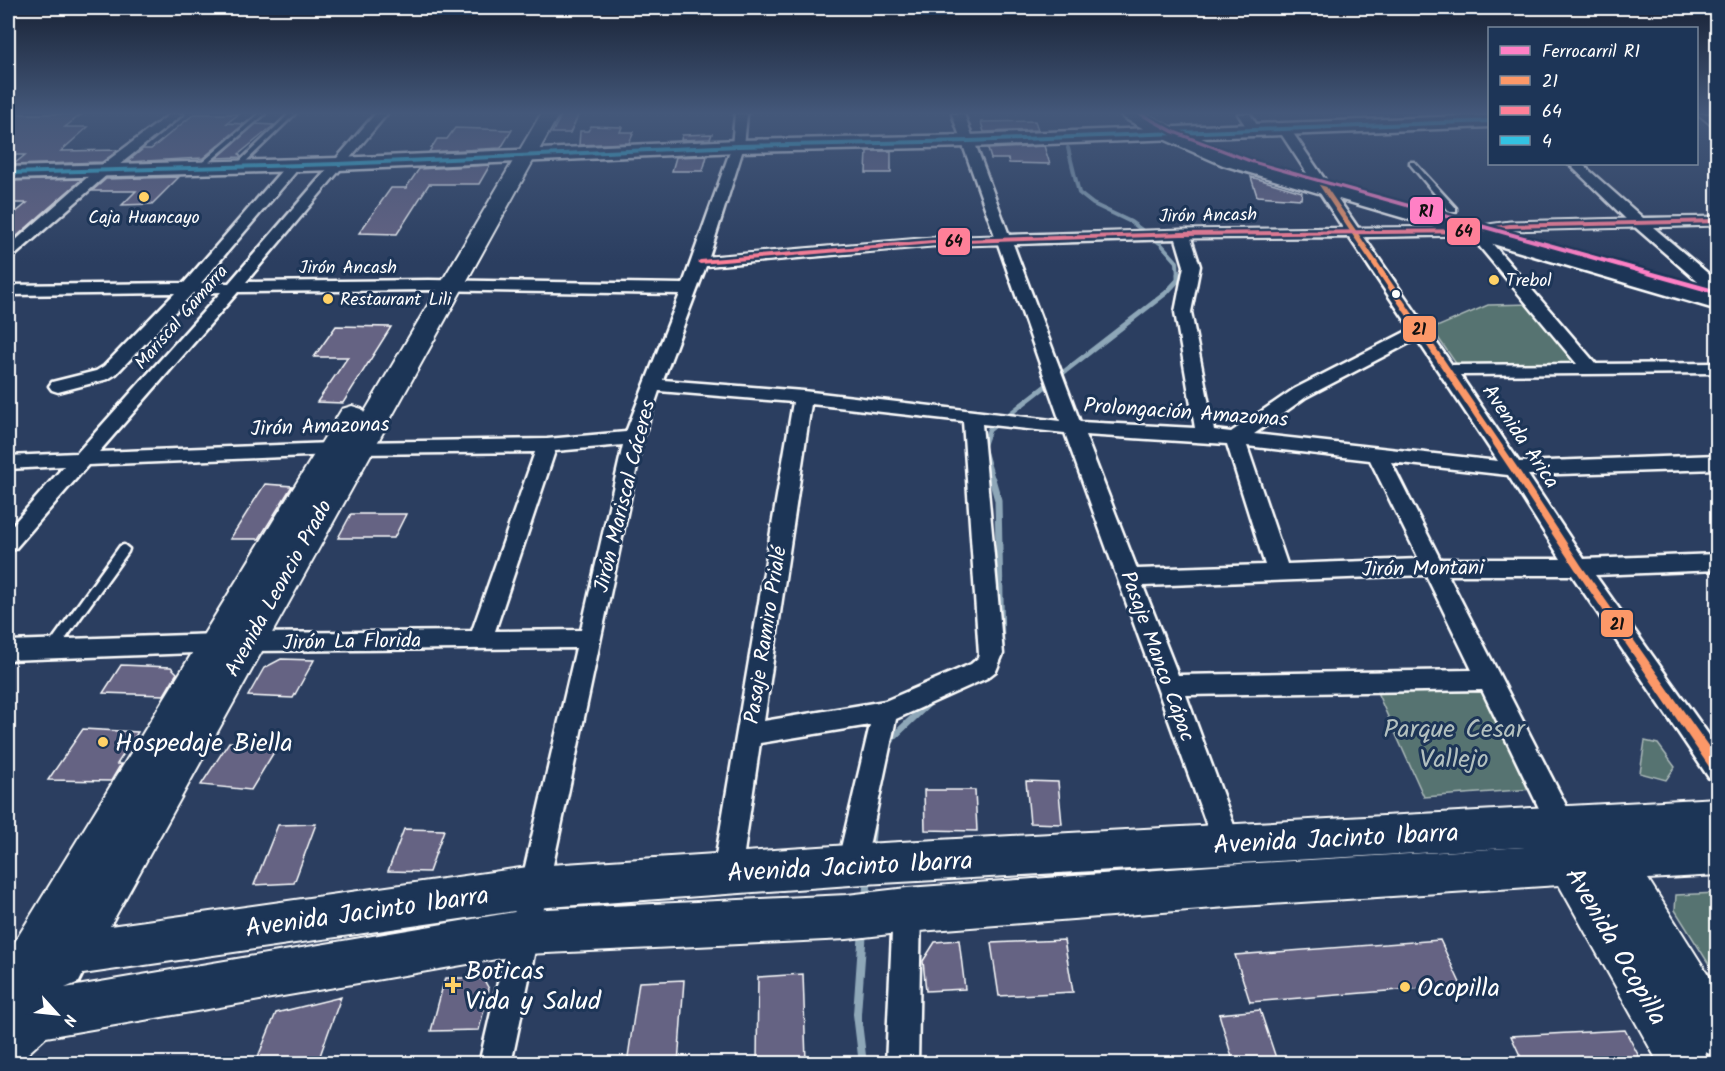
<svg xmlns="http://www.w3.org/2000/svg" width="1725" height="1071" font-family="Kalam,sans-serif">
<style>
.green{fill:#577371;stroke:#abb9b8;stroke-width:1.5}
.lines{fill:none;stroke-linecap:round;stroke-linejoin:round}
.stream-far3{stroke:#8ea7b8;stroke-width:4}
.stream-far2{stroke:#8ea7b8;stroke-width:5}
.stream-far1{stroke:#8ea7b8;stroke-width:7}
.stream{stroke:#8ea7b8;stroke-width:8}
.building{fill:#656383;stroke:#fff;stroke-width:1.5}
.lane-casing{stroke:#fff;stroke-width:5}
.street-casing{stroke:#fff;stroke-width:5}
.secondary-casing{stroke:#fff;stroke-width:4}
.primary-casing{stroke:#fff;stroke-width:5}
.highway-casing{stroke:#fff;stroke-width:5}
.lane{fill:#1d3557;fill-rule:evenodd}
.street{fill:#1d3557;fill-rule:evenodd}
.secondary{fill:#1d3557;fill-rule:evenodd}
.primary{fill:#1d3557;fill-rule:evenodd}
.highway{fill:#1d3557;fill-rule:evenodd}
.bus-1-casing{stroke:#1d3557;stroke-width:5}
.bus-2-casing{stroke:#1d3557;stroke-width:5}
.bus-3-casing{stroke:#1d3557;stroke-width:5}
.bus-1{fill:#fc9868;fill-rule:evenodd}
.bus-2{fill:#ff8098;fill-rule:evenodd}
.bus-3{fill:#33c2e2;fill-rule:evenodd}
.rail-1-casing{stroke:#1d3557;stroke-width:5}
.rail-1{fill:#ff80c5;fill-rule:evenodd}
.poi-dot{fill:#ffd166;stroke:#1d3557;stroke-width:2}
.bus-dot{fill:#fff;stroke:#1d3557;stroke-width:2}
.labels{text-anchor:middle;stroke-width:6;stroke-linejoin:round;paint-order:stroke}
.far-street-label{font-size:18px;fill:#fff;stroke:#1d3557}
.far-poi-label{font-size:18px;fill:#fff;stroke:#1d3557;text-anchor:start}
.street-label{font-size:21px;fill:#fff;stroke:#1d3557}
.near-park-label{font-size:26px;fill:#b3c0bf;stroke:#1d3557}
.near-poi-label{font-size:26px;fill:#fff;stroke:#1d3557;text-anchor:start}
.near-street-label{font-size:26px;fill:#fff;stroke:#1d3557}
.line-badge{stroke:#1d3557;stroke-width:2}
.pale-badge-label{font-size:16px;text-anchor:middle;font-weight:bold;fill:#111}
</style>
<rect width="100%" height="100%" fill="#2b3e60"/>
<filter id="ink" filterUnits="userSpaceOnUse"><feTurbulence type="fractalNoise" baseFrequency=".0167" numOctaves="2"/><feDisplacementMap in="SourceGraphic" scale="12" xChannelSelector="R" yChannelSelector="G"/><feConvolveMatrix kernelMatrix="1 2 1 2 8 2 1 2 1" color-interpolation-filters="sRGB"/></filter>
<g filter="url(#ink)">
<path class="green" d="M1532 304 1580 364 1457 365 1432 329 1488 305Z
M1376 690 1483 692 1533 789 1424 797Z
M1645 741 1658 744 1675 767 1666 780 1640 773Z
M1717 893H1718L1717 977 1675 910 1676 895Z"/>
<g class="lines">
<path class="stream-far3" d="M1068 148 1079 193 1093 204 1131 222 1161 244 1177 262 1178 276"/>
<path class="stream-far2" d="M993 481 983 447 989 430 1166 293 1178 280V274"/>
<path class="stream-far1" d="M992 479 998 500 1001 645
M889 741 932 700"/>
<path class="stream" d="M888 743 891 740
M870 851 872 829
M866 899 868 876
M863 930 857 1014 863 1064"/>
</g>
<path class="building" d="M16 114H82L65 127H88L61 151 119 150 102 162 13 165 25 155H8V119Z
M194 114H239L227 123 244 124 203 158 127 162 143 149H151Z
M562 114H579L570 133H552Z
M1035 121 1038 130 984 132 981 122Z
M256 124 274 125 239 154 241 157 217 158Z
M591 126 622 127 620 132H634L629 143 579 145 580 131H588Z
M455 128 512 130 501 148 429 152 437 139H447Z
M712 134 710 139 681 140 682 135Z
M1044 146 1050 164 1009 163 1008 159H991L988 149Z
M867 151H891V173H866Z
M707 156 703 171H672L676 157Z
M490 165 479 184H429L397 234 359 233 391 188H406L419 169Z
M179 177 152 204 122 205 136 191H92L106 179Z
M1251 177 1302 192 1301 199 1257 196Z
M82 179 43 213 8 244V219L27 203H8V181Z
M336 326 391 327 343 403 317 402 348 357H314Z
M265 484 292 486 259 539H230Z
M351 514H406L394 538H338Z
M281 659 314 660 293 698 248 696 264 668Z
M121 665 171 667 177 673 164 695 103 693Z
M83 729 138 732 117 764H121L111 781 48 780Z
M229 742 277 747 251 790 201 785Z
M1026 781 1058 782 1062 824 1030 823Z
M924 790H975L977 831 925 830Z
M316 824 294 883 254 885 278 825Z
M404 829 444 830 429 872 388 871Z
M959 940 965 989 926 991 923 961 935 942Z
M1064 940 1073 992 999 996 991 943Z
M1440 940 1461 985 1250 1002 1235 955Z
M803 974 806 1061 757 1064 758 977Z
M445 978H475L484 980 489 989 479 1030 431 1031Z
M684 980 678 1064H627L639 982Z
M341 997 317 1064H255L276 1013Z
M1260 1010 1278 1064H1234L1219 1014Z
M1625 1030 1643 1064H1524L1511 1036Z"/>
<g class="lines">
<defs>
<path id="lane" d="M259 114H265L202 168H198V166Z
M289 114H295L239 168H235V166Z
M1410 162H1414L1456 208V212H1450L1410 164Z
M124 545 129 549 128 552 56 652 52 654 48 652 46 649 48 646 120 546Z"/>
<path id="street" d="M170 114H183L109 173 13 257 8 258V247L99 167Z
M375 114H387L246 282 429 280 683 284 732 146 735 114H747L744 146 709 257 932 238 995 236 952 114H964L1009 235 1182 230 1343 228 1278 129 1284 125 1288 126 1358 228 1474 227 1510 222 1626 219 1569 164H1582L1643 218 1718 217V225L1653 227 1718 282V296L1712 294 1635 227 1510 230 1484 234 1596 364 1718 363V373L1460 375 1519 462 1718 455V469L1528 475 1584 559 1718 554V570L1595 575 1718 748V781L1709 778 1572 575H1448L1572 817 1575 826 1572 835 1562 839 1552 835 1482 690 1186 695 1243 850 1239 859 1229 863 1219 859 1065 433 982 424 1003 654 996 671 987 678 896 719 865 865 861 874 851 878 841 874 837 865 870 725 760 743 741 873 737 883 727 887 717 883 713 873 793 402 659 391 643 438 511 1064H479L576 648 248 651 8 660V641L248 633 472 631 535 452 357 454 88 465 15 549 8 551V530L64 466 8 469V456L77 453 221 292 193 293 116 374 108 379 58 392 52 390 49 386 52 382 96 371 104 366 175 293 8 295V285L184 283 289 162H299L301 165 299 168 201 283H229ZM1470 235 1577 364 1452 365 1364 237ZM1349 237 1411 329 1294 389 1231 432 1214 430 1191 312 1200 266 1191 238ZM1176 239 1184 266 1175 312 1195 428 1080 422 1013 244ZM998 244 1060 421 803 391 663 380 706 266 932 246ZM429 290 680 294 626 432 547 439 357 442 99 452 238 292ZM1417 339 1498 461 1254 434 1306 397ZM811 404 963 421 979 654 978 658 971 664 885 701 764 721ZM1085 435 1227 444 1265 565 1137 569ZM623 445 581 630 495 631 555 451ZM1247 446 1370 460 1419 559 1287 564ZM1391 462 1508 475 1561 559H1440ZM1426 575 1472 670 1178 675 1143 586Z
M1238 114H1250L1260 130 1258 133H1250Z
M907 896 917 900 921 910 918 1064H886L893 910 897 900Z"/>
<path id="secondary" d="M541 114H559L110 926 535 866 864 844 1718 798V875L1648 879 1718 990V1057L1705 1052 1710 1064H1659L1559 885 1240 906 907 932 847 939 526 954 46 1037 25 1056 8 1062V953L342 409 352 406 362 409 364 413ZM1542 846 1240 864 907 888 847 895 526 910 65 988 79 982 83 974 535 908 864 884Z
M1698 114H1718V126L1711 125Z"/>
<path id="primary" d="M1121 114H1145L1173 129 1237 157 1718 294V310L1223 165 1159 137 1124 118Z"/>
<path id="highway" d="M1490 115V127L969 147 738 152 338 170 8 179V167L338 158 738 140 969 135Z"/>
</defs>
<use href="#lane" class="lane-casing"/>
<use href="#street" class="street-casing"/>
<use href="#secondary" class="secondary-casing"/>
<use href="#primary" class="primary-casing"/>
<use href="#highway" class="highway-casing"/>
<use href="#lane" class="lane"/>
<use href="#street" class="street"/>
<use href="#secondary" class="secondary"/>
<use href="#primary" class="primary"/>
<use href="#highway" class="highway"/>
<defs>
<path id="bus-1" d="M1320 180 1323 182 1517 467 1581 565 1718 760V775L1714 774 1575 569 1511 471 1317 182Z"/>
<path id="bus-2" d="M1718 219V223L1510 228 1474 233 1182 236 932 244 700 264 697 262 700 260 932 240 1182 232 1474 229 1510 224Z"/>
<path id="bus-3" d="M1490 119V123L969 143 738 148 338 166 8 175V171L338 162 738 144 969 139Z"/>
</defs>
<use href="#bus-1" class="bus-1-casing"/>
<use href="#bus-2" class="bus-2-casing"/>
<use href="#bus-3" class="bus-3-casing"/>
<use href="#bus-1" class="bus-1"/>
<use href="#bus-2" class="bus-2"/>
<use href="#bus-3" class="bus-3"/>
<defs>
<path id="rail-1" d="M1137 114H1144L1176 131 1255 161 1718 290V295L1251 163 1172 133Z"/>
</defs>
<use href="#rail-1" class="rail-1-casing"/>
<use href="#rail-1" class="rail-1"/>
</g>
</g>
<linearGradient id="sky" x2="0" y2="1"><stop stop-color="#182235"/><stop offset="0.43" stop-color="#44587a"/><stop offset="1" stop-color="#44587a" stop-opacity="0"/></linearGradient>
<rect width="1725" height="263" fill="url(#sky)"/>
<g class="poi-dot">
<circle cx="144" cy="197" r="6"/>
<circle cx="1494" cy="280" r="6"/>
<circle cx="328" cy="299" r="6"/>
<circle cx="103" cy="742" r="6"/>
<path d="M450 976h6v6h6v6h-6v6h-6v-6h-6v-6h6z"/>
<circle cx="1405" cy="987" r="6"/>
</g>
<circle class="bus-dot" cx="1396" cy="294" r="5"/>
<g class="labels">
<g class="far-street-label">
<text transform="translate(1208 215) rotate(-1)" y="6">Jirón Ancash</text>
<text x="348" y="273">Jirón Ancash</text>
<text transform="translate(181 317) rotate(-49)" y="6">Mariscal Gamarra</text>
</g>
<g class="far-poi-label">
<text x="144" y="223" text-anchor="middle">Caja Huancayo</text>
<text x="1506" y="286">Trebol</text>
<text x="340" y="305">Restaurant Lili</text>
</g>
<g class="street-label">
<text transform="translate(1186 412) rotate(4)" y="7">Prolongación Amazonas</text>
<text transform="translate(320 426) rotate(-2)" y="7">Jirón Amazonas</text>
<text transform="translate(1521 436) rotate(56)" y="7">Avenida Arica</text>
<text transform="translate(624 496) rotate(-76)" y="7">Jirón Mariscal Cáceres</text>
<text transform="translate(1423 568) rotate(-1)" y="7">Jirón Montani</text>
<text transform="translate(278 588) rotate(-61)" y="7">Avenida Leoncio Prado</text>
<text transform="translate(765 635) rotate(-81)" y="7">Pasaje Ramiro Prialé</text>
<text transform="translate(352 641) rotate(-1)" y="7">Jirón La Florida</text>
<text transform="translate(1158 656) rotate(70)" y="7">Pasaje Manco Cápac</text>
</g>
<g class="near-park-label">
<text x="1454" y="737">Parque Cesar<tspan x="1454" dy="30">Vallejo</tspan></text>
</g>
<g class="near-poi-label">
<text x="115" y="751">Hospedaje Biella</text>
<text x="465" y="979">Boticas<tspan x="465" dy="30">Vida y Salud</tspan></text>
<text x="1417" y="996">Ocopilla</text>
</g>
<g class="near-street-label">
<text transform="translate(1336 838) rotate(-3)" y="9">Avenida Jacinto Ibarra</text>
<text transform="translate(850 866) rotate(-3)" y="9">Avenida Jacinto Ibarra</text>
<text transform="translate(367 911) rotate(-8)" y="9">Avenida Jacinto Ibarra</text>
<text transform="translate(1617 946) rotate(60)" y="9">Avenida Ocopilla</text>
</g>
</g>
<g class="line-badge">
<rect x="1409" y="196" width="35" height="29" rx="6" fill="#ff80c5"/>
<rect x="1446" y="217" width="35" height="29" rx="6" fill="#ff8098"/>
<rect x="937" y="227" width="34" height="29" rx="6" fill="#ff8098"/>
<rect x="1402" y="315" width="35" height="28" rx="6" fill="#fc9868"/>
<rect x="1600" y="609" width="34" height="29" rx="6" fill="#fc9868"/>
</g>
<g class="pale-badge-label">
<text x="1426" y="217">R1</text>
<text x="1464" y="237">64</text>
<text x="954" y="247">64</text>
<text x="1419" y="335">21</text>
<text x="1617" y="630">21</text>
</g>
<rect width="1725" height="1071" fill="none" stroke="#1d3557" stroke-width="30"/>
<rect x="15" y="15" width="1695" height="1041" fill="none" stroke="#fff" stroke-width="2" filter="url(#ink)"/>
<rect x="1488" y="27" width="210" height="138" fill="#1d3557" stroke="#77869a" stroke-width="1.5"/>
<rect x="1500" y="46" width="30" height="9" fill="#ff80c5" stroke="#77869a" stroke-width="1.5"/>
<text x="1542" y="57" font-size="18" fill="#ffffff">Ferrocarril R1</text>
<rect x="1500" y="76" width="30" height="9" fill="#fc9868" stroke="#77869a" stroke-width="1.5"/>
<text x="1542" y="87" font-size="18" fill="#ffffff">21</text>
<rect x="1500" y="106" width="30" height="9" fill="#ff8098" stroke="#77869a" stroke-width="1.5"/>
<text x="1542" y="117" font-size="18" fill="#ffffff">64</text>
<rect x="1500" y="136" width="30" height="9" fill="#33c2e2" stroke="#77869a" stroke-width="1.5"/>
<text x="1542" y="147" font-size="18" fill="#ffffff">4</text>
<g transform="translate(57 1014) rotate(117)" stroke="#1d3557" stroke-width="4.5" paint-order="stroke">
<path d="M0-4.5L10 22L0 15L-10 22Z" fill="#ffffff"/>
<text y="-9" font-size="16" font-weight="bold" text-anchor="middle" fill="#ffffff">N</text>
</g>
</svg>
